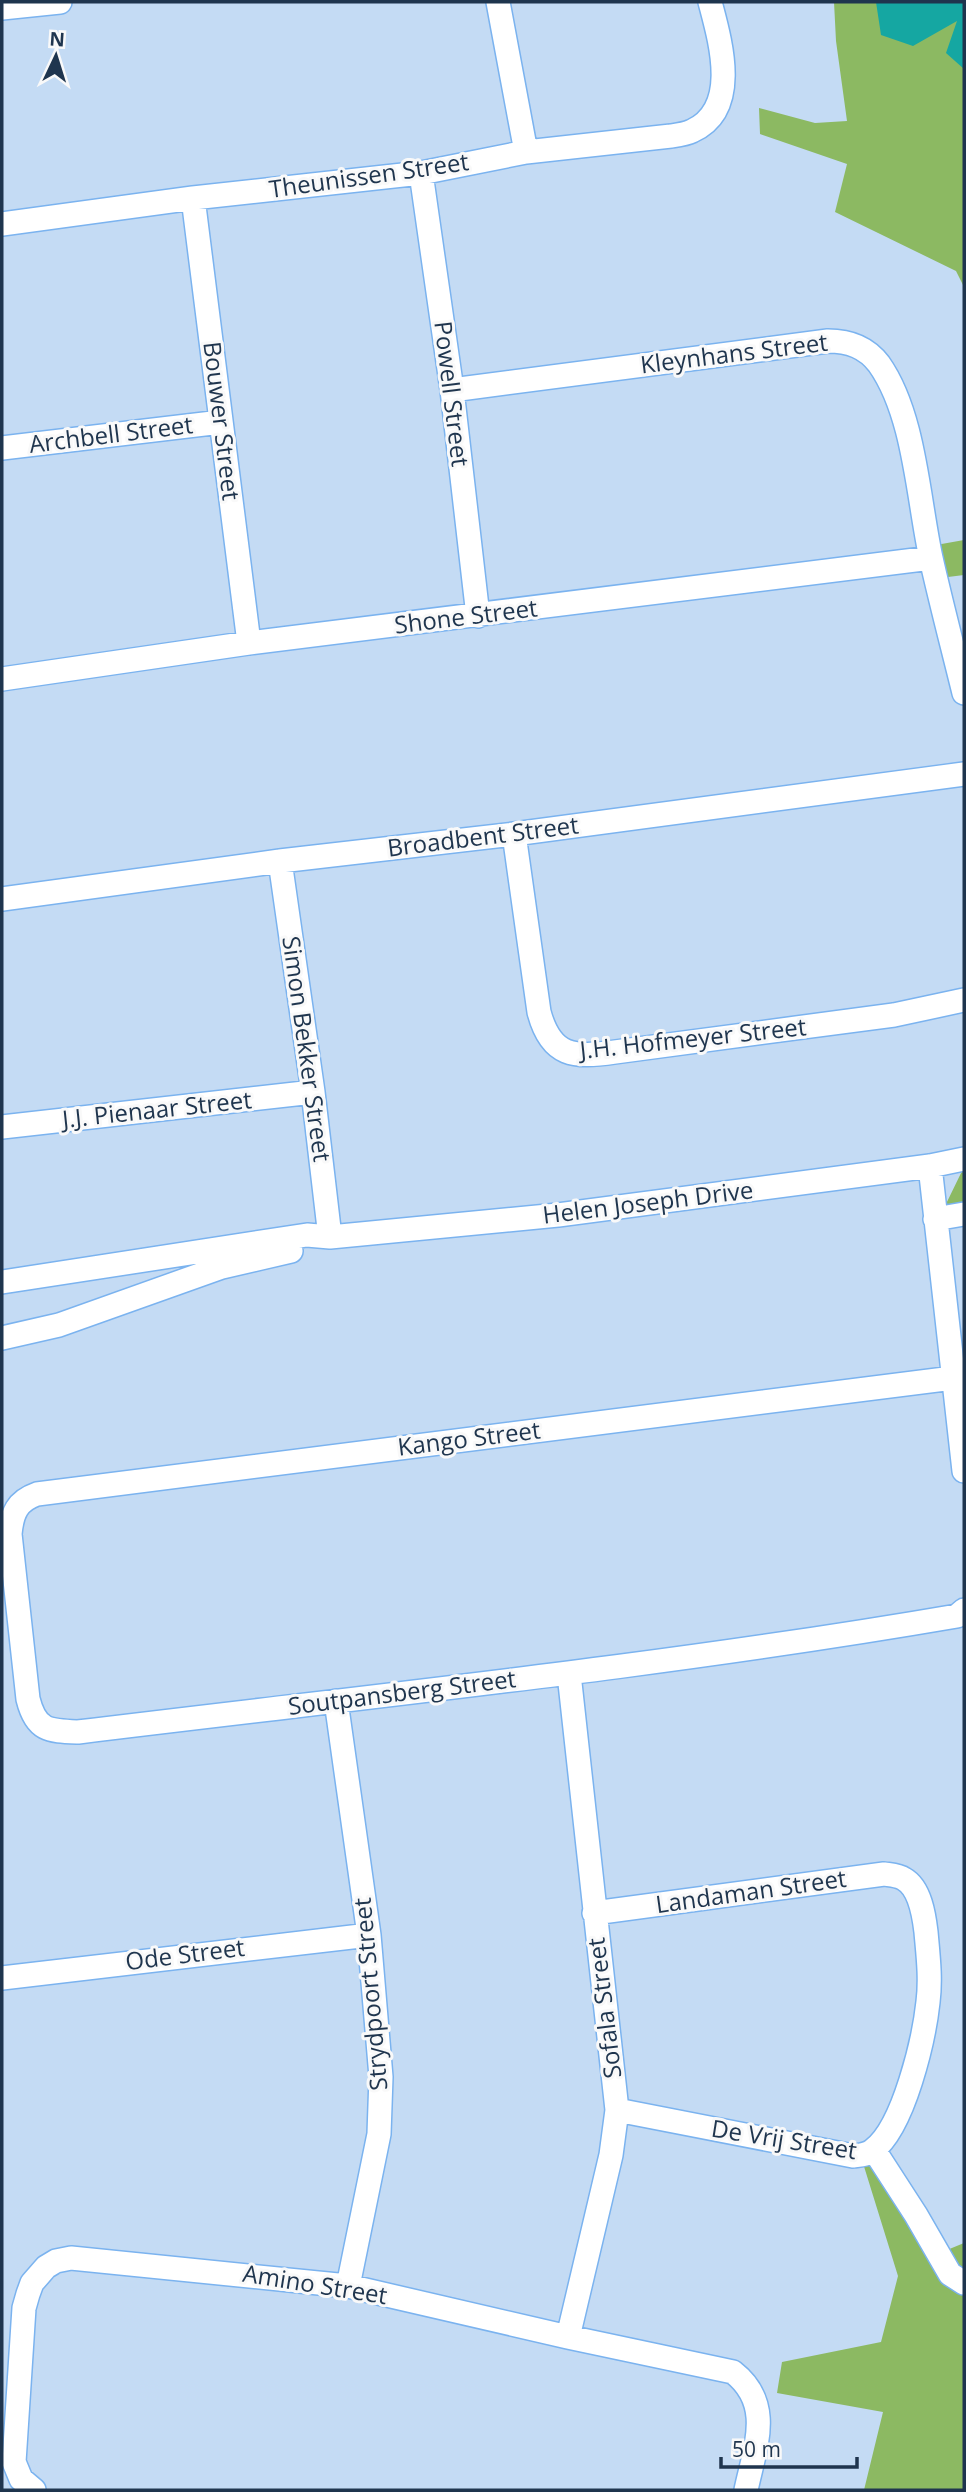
<svg xmlns="http://www.w3.org/2000/svg" width="966" height="2492" font-family="'Open Sans',sans-serif">
<style>
.green{fill:#8cb962}
.water{fill:#15a7a2}
.lines{fill:none;stroke-linecap:round;stroke-linejoin:round}
.minor-casing{stroke:#7bb3ef;stroke-width:26}
.minor{stroke:#fff;stroke-width:23}
.labels{text-anchor:middle;stroke-width:6;stroke-linejoin:round;paint-order:stroke}
.street-label{font-size:24px;fill:#1f354e;stroke:#f9f9f9}
</style>
<rect width="100%" height="100%" fill="#c4dbf4"/>
<path class="green" d="M834 2H964V287L956 271 835 212 847 164 760 134 759 108 815 123 847 121 836 41Z
M964 540V575L948 577 936 545Z
M963 1169H964V1203L945 1206Z
M889 2152 947 2250 964 2243V2490H864L883 2412 777 2393 782 2362 881 2342 898 2276 862 2160Z"/>
<path class="water" d="M876 2H964V69L946 53 957 21 913 46 881 35Z"/>
<g class="lines">
<defs>
<path id="minor" d="M498 2 526 152
M2 8 60 2
M421 173 452 390 478 616
M193 198 249 643
M2 224 193 198 421 173 526 152 671 136C678 135 686 134 692 131 741 109 720 40 710 2
M452 390 828 341C849 341 866 347 879 364 915 415 918 499 931 558 941 603 953 648 964 693
M2 448 221 422
M2 679 249 643 931 558
M514 834 539 1012C551 1057 574 1058 615 1052L894 1015 964 1000
M280 861 313 1092 330 1237
M2 899 280 861 514 834 964 774
M2 1127 313 1092
M930 1166 964 1471
M935 1219 964 1214
M2 1282 307 1235 330 1237 558 1215 930 1166 964 1159
M2 1338 59 1325 222 1267 291 1251
M953 1378 37 1494C17 1501 12 1513 10 1534L28 1699C36 1731 49 1731 78 1732 372 1696 666 1666 957 1616L964 1610
M336 1701 369 1935 381 2077 379 2134 348 2286
M594 1913 884 1874C891 1875 898 1875 904 1879 920 1888 924 1915 926 1932 928 1955 931 1978 928 2002 924 2039 904 2127 873 2150 867 2155 860 2155 853 2156L617 2110
M2 1978 369 1935
M874 2150 916 2215 950 2274 964 2283
M568 2337 611 2155 617 2110 569 1674
M34 2490 21 2479 14 2462 24 2308 28 2294 32 2283 46 2267 56 2261 71 2258 348 2286 568 2337 733 2372C774 2404 755 2447 746 2490"/>
</defs>
<use href="#minor" class="minor-casing"/>
<use href="#minor" class="minor"/>
</g>
<g class="labels">
<g class="street-label">
<text transform="translate(369 176) rotate(-8)" y="8">Theunissen Street</text>
<text transform="translate(734 354) rotate(-7)" y="8">Kleynhans Street</text>
<text transform="translate(451 394) rotate(83)" y="8">Powell Street</text>
<text transform="translate(221 421) rotate(83)" y="8">Bouwer Street</text>
<text transform="translate(111 435) rotate(-7)" y="8">Archbell Street</text>
<text transform="translate(466 617) rotate(-7)" y="8">Shone Street</text>
<text transform="translate(483 837) rotate(-7)" y="8">Broadbent Street</text>
<text transform="translate(693 1039) rotate(-6)" y="8">J.H. Hofmeyer Street</text>
<text transform="translate(306 1049) rotate(82)" y="8">Simon Bekker Street</text>
<text transform="translate(157 1110) rotate(-6)" y="8">J.J. Pienaar Street</text>
<text transform="translate(648 1203) rotate(-7)" y="8">Helen Joseph Drive</text>
<text transform="translate(469 1439) rotate(-7)" y="8">Kango Street</text>
<text transform="translate(402 1693) rotate(-7)" y="8">Soutpansberg Street</text>
<text transform="translate(751 1892) rotate(-8)" y="8">Landaman Street</text>
<text transform="translate(185 1955) rotate(-7)" y="8">Ode Street</text>
<text transform="translate(371 1994) rotate(-95)" y="8">Strydpoort Street</text>
<text transform="translate(605 2008) rotate(-97)" y="8">Sofala Street</text>
<text transform="translate(784 2140) rotate(9)" y="8">De Vrij Street</text>
<text transform="translate(315 2285) rotate(9)" y="8">Amino Street</text>
</g>
</g>
<rect width="966" height="2492" fill="none" stroke="#1f354e" stroke-width="7"/>
<g transform="translate(56 56) rotate(4)" stroke="#f9f9f9" stroke-width="5" paint-order="stroke">
<path d="M0-5L12 26L0 18L-12 26Z" fill="#1f354e"/>
<text y="-10" font-size="19" font-weight="bold" text-anchor="middle" fill="#1f354e">N</text>
</g>
<path d="M721 2457v10h136v-10" fill="none" stroke="#1f354e" stroke-width="3.5"/>
<text x="732" y="2457" font-size="21" fill="#1f354e" stroke="#f9f9f9" stroke-width="5" paint-order="stroke">50 m</text>
</svg>
